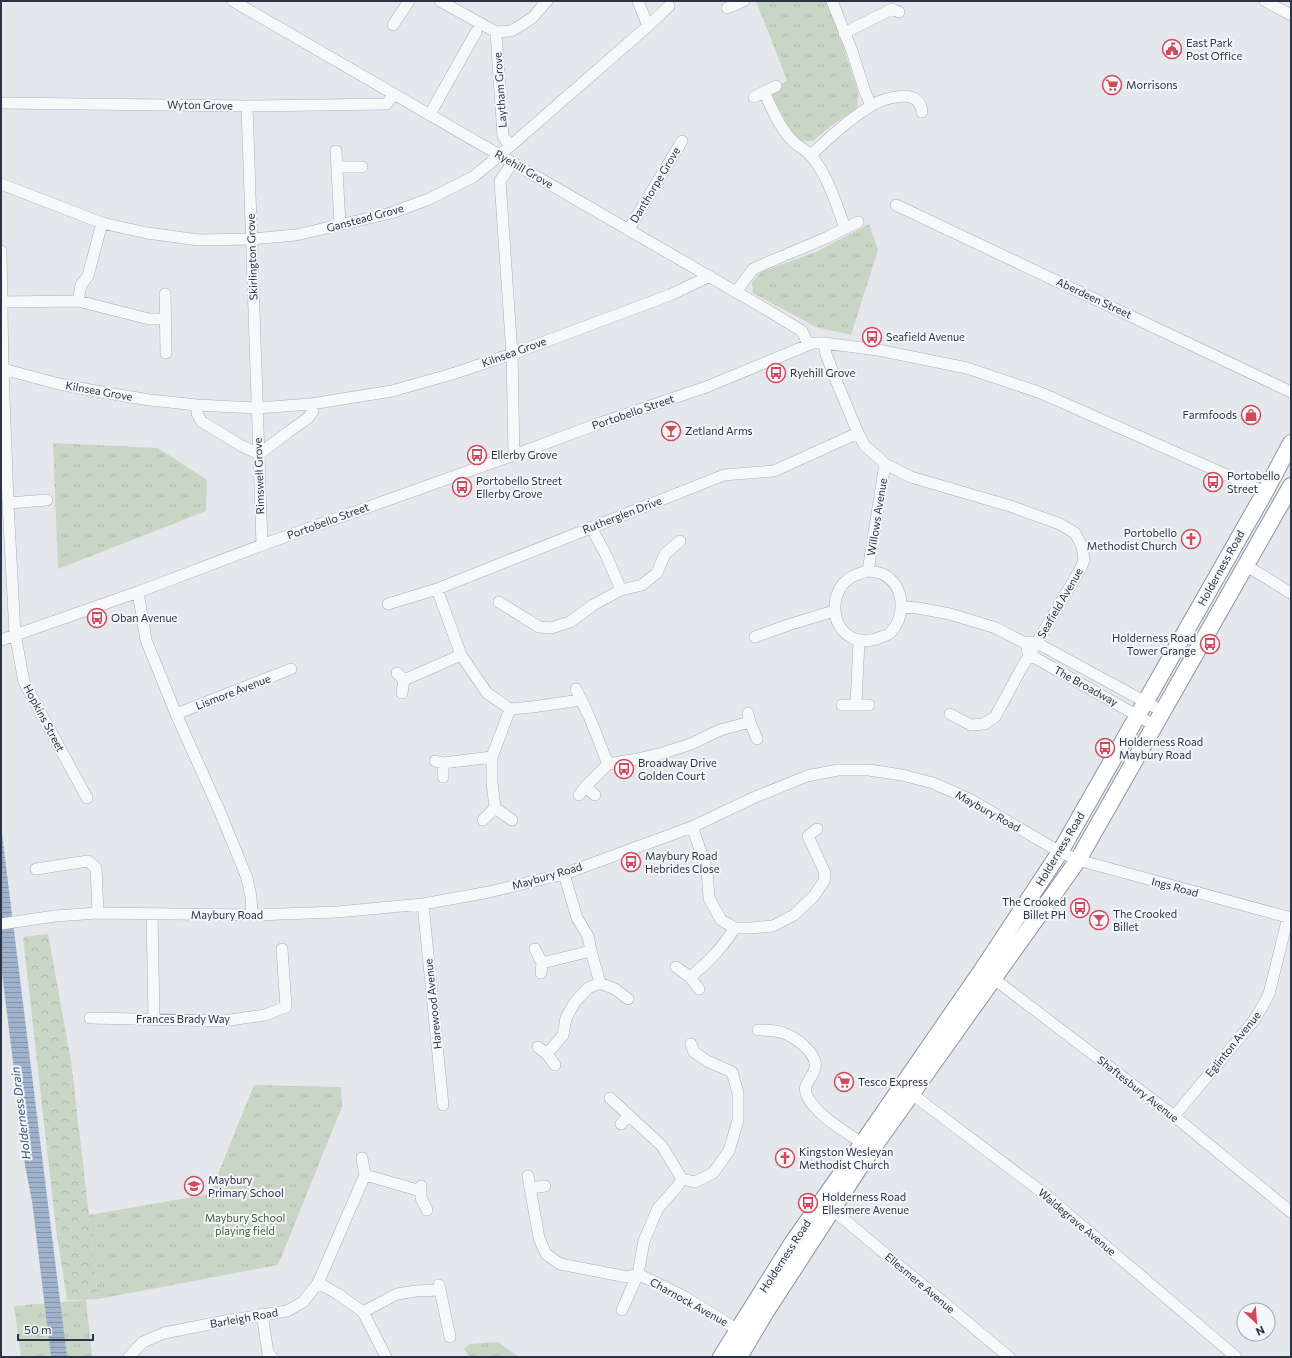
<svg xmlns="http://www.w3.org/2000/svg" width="1292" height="1358" font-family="Commissioner,sans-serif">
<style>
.grass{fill:url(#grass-tufts)}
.forest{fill:url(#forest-crowns)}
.water{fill:url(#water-rules)}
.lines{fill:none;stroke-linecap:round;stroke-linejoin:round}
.minor-casing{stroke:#a9aeb7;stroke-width:12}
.highway-casing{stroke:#8b94a3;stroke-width:18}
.minor{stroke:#f7f8fa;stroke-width:11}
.highway{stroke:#fff;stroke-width:16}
.labels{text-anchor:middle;stroke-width:4;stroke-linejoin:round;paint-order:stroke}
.poi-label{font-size:11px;fill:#2b3445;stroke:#f4f6f9;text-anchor:start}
.street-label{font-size:11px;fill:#2b3445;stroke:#f4f6f9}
.park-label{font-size:11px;fill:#3f6138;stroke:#f4f6f9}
.water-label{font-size:12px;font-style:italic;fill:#34527a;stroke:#f4f6f9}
</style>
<defs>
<pattern id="grass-tufts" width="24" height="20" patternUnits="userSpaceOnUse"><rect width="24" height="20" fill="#c9d6c5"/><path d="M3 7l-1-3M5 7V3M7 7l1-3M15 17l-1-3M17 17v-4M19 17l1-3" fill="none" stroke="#adb8ab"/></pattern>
<pattern id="forest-crowns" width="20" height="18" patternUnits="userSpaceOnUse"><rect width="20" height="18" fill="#c9d6c5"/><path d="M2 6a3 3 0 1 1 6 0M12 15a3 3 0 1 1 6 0" fill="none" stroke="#adb8ab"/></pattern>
<pattern id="water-rules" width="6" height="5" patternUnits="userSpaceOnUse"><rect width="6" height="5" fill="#9fb4cc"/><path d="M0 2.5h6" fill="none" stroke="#8293a7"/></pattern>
</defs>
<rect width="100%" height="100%" fill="#e4e7ec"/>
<path class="grass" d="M756 1H826L831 10 858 91 857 108 832 125 813 141H802L793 137 781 112 775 109 771 93 787 80Z
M869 224 878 250 851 335 816 327 753 293 752 282 761 272 816 252Z
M53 443 158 448 207 480 206 511 58 569Z
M254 1085 341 1087 342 1107 278 1265 98 1299 89 1215 210 1194Z
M86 1300 92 1357H21L14 1306Z
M498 1342 519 1357H469L464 1348 470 1344Z"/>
<path class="forest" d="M48 934 71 1061 89 1215 98 1299 67 1300 56 1229 23 937Z"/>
<path class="water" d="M1 826 67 1357H51L32 1201 25 1166 21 1117 16 1107 18 1101 16 1086 1 965Z"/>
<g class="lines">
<defs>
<path id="minor" d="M233 1 769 311 802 331 808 344
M440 1 496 32 511 31 523 24 533 17 547 1
M638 1 648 26
M832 1 852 51 865 92 871 105
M1265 1 1291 15
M727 8 744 1
M393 25 409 1
M496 32 503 136 510 146
M844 33 892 9 899 12
M764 92C773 111 781 131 796 144 801 148 807 151 811 156 827 173 837 206 845 228
M754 97 776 86
M1 103 247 106 386 104 395 95
M247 106 262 545
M430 114 476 32
M336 151 340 225
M811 155C829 138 849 119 871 106 880 100 892 97 903 96 914 96 921 101 922 112
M512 163 500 181 512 354 514 455
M337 167H362
M1 184 102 223 147 233 199 240 251 239 296 235 391 213 429 199 473 177 500 155 648 26 669 6
M896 205 1291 392
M629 229 682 141
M1 251 3 369 8 503 15 634 24 682 87 798
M788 254 828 237 858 222
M736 292 753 269 783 256
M165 294 166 353
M78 301 81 285 88 276 102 223
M2 302 78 301 149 319H164
M824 343 826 354 836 380 858 433 865 446 879 458 885 464 911 477 1010 506 1060 524 1075 533 1082 546 1084 560 1081 568 1021 669 995 717 984 724 971 725 950 714
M3 369 59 384 101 392 150 400 197 405 257 408 311 404 392 391 452 374 512 354 670 295 710 276
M197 405V413L201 421 240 445 259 454 287 433
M291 430 308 418 313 411 311 404
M8 503 47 500
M591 527 606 555 621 590
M1245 565 1291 593
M868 571C872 572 879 572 883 574 905 586 906 615 891 632 889 635 884 636 881 637 864 645 846 640 838 623 832 610 835 590 846 581 852 575 860 573 868 571Z
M868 571 885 464
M437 589 461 655 487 693 510 709 532 707 581 700
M138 592 146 640 176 714 220 812 247 878 251 897 252 915
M499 602 539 627 551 628 570 622 593 605 621 590 642 585 657 573 665 554 680 541
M388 604 437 589 724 475 774 471 858 433
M902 607 918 608 950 614 996 628 1023 642 1037 643 1162 711
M755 637 788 625 834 611
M1 640 138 592 262 545 514 455 592 426 706 387 813 343H824L878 350 967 368 1041 393 1265 492
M1027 650 1030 655 1154 725
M397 673 404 680 402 693
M404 680 461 655
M576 689 589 716 608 764
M856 704 859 641
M842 705H869
M748 713 750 722 757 739
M176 714 291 669
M435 761 443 763 492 757
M443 777V763
M585 787 595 795
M579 795 585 787 608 764 637 759 663 753 691 744 720 730 750 722
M495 808 492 782V757L510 709
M483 820 495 808 512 820
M692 827 707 869 709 898 721 920 735 928H751L773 926 794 915 814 896 824 881 825 873 808 836 817 829
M36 869 88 861 96 868 98 913
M564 874 577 918 588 936 591 951 600 983
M423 904 443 1105
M152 915 154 1018
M1 924 55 916 98 913 252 915 337 912 423 904 489 892 564 874 692 827 753 798 807 776 838 770H869L902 775 933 783 971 800 1060 852 1078 860 1291 918
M535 949 542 963 541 973
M542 963 591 951
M676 967 690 977 699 989
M989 975 1174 1116 1291 1212
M690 977C710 961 720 950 735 928
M90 1018 223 1021 265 1015 286 1007 282 949
M758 1030C767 1030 779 1030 788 1035 799 1040 821 1057 814 1071 810 1081 802 1085 807 1096 817 1116 845 1131 863 1144
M538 1047 547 1054 555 1065
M547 1054 563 1035 566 1018 575 1002 588 988 600 983 615 989 628 999
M912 1094 1047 1196 1236 1357
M610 1098 662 1146 682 1179 677 1187 658 1208 644 1241 638 1274 622 1310
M1174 1116 1252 1023 1261 1009 1269 994 1288 917
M621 1124 629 1115
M365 1175 421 1191
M528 1176 539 1238 546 1254 560 1264 627 1277 638 1274 685 1297 738 1330
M682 1179 695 1182 713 1173 729 1151 738 1120V1093L732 1072 707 1061 694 1052 691 1044
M421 1186V1198L427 1210
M530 1188 545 1186
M828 1206 1009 1357
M318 1283 338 1294 363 1312 386 1357
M439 1285 450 1337
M363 1312 397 1294 416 1291 440 1290
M262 1314 268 1353 272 1357
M129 1357 143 1342 164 1333 225 1321 287 1311 303 1302 318 1283 365 1175 362 1158"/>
<path id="highway" d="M721 1357 793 1242 853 1157 982 970 1060 852 1265 492 1291 443
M739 1357 767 1310 865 1159 1078 860 1291 486"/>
</defs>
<use href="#minor" class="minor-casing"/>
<use href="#highway" class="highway-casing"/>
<use href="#minor" class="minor"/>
<use href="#highway" class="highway"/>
</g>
<defs>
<symbol id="civic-ring" viewBox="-11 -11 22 22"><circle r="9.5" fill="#f4f6f9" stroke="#d1495b" stroke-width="1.5"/><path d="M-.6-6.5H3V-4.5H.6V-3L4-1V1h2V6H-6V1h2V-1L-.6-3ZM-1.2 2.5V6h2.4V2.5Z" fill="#d1495b"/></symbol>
<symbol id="supermarket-ring" viewBox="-11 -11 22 22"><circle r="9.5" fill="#f4f6f9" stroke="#d1495b" stroke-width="1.5"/><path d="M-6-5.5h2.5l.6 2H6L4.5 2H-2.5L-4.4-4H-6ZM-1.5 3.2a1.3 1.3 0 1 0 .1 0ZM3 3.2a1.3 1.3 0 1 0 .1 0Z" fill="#d1495b"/></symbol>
<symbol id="bus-ring" viewBox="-11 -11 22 22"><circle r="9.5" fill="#f4f6f9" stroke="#d1495b" stroke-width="1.5"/><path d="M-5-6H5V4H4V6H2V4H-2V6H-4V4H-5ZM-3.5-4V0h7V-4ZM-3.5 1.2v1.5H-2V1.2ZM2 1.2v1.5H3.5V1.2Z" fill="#d1495b"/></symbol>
<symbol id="shop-ring" viewBox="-11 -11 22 22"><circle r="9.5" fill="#f4f6f9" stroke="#d1495b" stroke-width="1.5"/><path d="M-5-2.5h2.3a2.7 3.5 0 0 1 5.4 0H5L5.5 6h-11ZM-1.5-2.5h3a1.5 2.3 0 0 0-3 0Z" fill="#d1495b"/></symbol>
<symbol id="bar-ring" viewBox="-11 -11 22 22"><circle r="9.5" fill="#f4f6f9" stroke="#d1495b" stroke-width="1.5"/><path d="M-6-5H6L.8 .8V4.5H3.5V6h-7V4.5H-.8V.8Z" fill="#d1495b"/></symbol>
<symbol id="church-ring" viewBox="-11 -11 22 22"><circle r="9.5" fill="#f4f6f9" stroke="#d1495b" stroke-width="1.5"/><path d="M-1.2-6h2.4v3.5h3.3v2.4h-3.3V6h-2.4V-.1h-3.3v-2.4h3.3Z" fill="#d1495b"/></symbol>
<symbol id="school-ring" viewBox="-11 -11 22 22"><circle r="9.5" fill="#f4f6f9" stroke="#d1495b" stroke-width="1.5"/><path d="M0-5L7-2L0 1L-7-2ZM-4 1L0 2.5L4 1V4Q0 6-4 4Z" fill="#d1495b"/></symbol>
</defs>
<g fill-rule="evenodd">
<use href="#civic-ring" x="1161" y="38" width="22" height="22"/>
<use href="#supermarket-ring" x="1101" y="74" width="22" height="22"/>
<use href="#bus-ring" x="861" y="326" width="22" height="22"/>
<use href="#bus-ring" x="765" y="362" width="22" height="22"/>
<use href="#shop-ring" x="1240" y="404" width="22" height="22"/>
<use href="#bar-ring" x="660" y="420" width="22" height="22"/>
<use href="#bus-ring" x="466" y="444" width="22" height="22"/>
<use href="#bus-ring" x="1202" y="471" width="22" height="22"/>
<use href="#bus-ring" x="451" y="476" width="22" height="22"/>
<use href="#church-ring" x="1180" y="528" width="22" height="22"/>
<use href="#bus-ring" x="86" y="607" width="22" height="22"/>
<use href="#bus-ring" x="1199" y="633" width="22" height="22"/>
<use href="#bus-ring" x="1094" y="737" width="22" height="22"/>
<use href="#bus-ring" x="613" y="758" width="22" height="22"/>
<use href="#bus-ring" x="620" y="851" width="22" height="22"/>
<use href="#bus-ring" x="1069" y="897" width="22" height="22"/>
<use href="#bar-ring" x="1088" y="909" width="22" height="22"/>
<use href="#supermarket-ring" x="833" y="1071" width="22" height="22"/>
<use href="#church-ring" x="774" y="1147" width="22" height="22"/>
<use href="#school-ring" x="183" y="1175" width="22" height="22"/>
<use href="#bus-ring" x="797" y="1192" width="22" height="22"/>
</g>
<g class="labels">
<g class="poi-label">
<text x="1186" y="47">East Park<tspan x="1186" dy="13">Post Office</tspan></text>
<text x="1126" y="89">Morrisons</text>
<text x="886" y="341">Seafield Avenue</text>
<text x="790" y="377">Ryehill Grove</text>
<text x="1237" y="419" text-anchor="end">Farmfoods</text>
<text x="685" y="435">Zetland Arms</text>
<text x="491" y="459">Ellerby Grove</text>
<text x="1227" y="480">Portobello<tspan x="1227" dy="13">Street</tspan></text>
<text x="476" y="485">Portobello Street<tspan x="476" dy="13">Ellerby Grove</tspan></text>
<text x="1177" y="537" text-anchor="end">Portobello<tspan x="1177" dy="13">Methodist Church</tspan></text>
<text x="111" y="622">Oban Avenue</text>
<text x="1196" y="642" text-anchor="end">Holderness Road<tspan x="1196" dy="13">Tower Grange</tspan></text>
<text x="1119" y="746">Holderness Road<tspan x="1119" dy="13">Maybury Road</tspan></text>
<text x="638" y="767">Broadway Drive<tspan x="638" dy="13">Golden Court</tspan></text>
<text x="645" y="860">Maybury Road<tspan x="645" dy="13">Hebrides Close</tspan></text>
<text x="1066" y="906" text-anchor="end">The Crooked<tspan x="1066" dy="13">Billet PH</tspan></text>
<text x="1113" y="918">The Crooked<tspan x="1113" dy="13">Billet</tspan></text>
<text x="858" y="1086">Tesco Express</text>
<text x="799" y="1156">Kingston Wesleyan<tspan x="799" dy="13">Methodist Church</tspan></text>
<text x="208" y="1184">Maybury<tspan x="208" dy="13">Primary School</tspan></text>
<text x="822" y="1201">Holderness Road<tspan x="822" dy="13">Ellesmere Avenue</tspan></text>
</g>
<g class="street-label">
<text transform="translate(500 90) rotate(-94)" y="4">Laytham Grove</text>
<text transform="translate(200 105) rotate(1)" y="4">Wyton Grove</text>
<text transform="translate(524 169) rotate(30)" y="4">Ryehill Grove</text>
<text transform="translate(655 185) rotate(-59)" y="4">Danthorpe Grove</text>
<text transform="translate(365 218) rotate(-15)" y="4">Ganstead Grove</text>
<text transform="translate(252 257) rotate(-92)" y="4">Skirlington Grove</text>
<text transform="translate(1094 298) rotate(25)" y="4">Aberdeen Street</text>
<text transform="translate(514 352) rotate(-20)" y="4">Kilnsea Grove</text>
<text transform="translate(99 391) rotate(10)" y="4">Kilnsea Grove</text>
<text transform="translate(633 412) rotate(-19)" y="4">Portobello Street</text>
<text transform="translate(259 476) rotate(-92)" y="4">Rimswell Grove</text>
<text transform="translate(622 515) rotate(-21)" y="4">Rutherglen Drive</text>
<text transform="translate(877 517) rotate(-81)" y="4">Willows Avenue</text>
<text transform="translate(328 521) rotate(-20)" y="4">Portobello Street</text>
<text transform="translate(1221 568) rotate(-61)" y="4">Holderness Road</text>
<text transform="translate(1060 603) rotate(-60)" y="4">Seafield Avenue</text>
<text transform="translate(1086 686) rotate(29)" y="4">The Broadway</text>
<text transform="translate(233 692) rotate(-21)" y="4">Lismore Avenue</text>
<text transform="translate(44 718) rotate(62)" y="4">Hopkins Street</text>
<text transform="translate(988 811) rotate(29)" y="4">Maybury Road</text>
<text transform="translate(1060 849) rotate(-59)" y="4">Holderness Road</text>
<text transform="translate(547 876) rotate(-16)" y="4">Maybury Road</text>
<text transform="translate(1175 887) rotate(15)" y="4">Ings Road</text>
<text x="227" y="919">Maybury Road</text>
<text transform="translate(433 1004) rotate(-96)" y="4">Harewood Avenue</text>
<text x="183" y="1023">Frances Brady Way</text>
<text transform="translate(1233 1044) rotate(-51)" y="4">Eglinton Avenue</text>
<text transform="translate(1138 1089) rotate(38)" y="4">Shaftesbury Avenue</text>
<text transform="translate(1077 1222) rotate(40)" y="4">Waldegrave Avenue</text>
<text transform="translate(785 1256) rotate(-57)" y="4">Holderness Road</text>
<text transform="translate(920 1283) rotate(40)" y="4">Ellesmere Avenue</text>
<text transform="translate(689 1302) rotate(29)" y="4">Charnock Avenue</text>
<text transform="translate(244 1318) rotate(-10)" y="4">Barleigh Road</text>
</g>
<g class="park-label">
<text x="245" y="1222">Maybury School<tspan x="245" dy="13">playing field</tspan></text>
</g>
<g class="water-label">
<text transform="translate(21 1113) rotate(-97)" y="4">Holderness Drain</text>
</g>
</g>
<rect width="1292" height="1358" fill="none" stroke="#2b3445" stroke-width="4"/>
<g transform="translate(1256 1322) rotate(154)"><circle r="19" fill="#f4f6f9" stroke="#a4a8b1"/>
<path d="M0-3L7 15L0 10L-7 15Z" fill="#d1495b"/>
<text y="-6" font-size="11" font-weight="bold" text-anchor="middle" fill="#2b3445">N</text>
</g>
<path d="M18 1334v6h75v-6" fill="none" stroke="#2b3445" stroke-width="2"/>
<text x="24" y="1334" font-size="12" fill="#2b3445" stroke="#f4f6f9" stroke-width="3" paint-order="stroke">50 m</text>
</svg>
